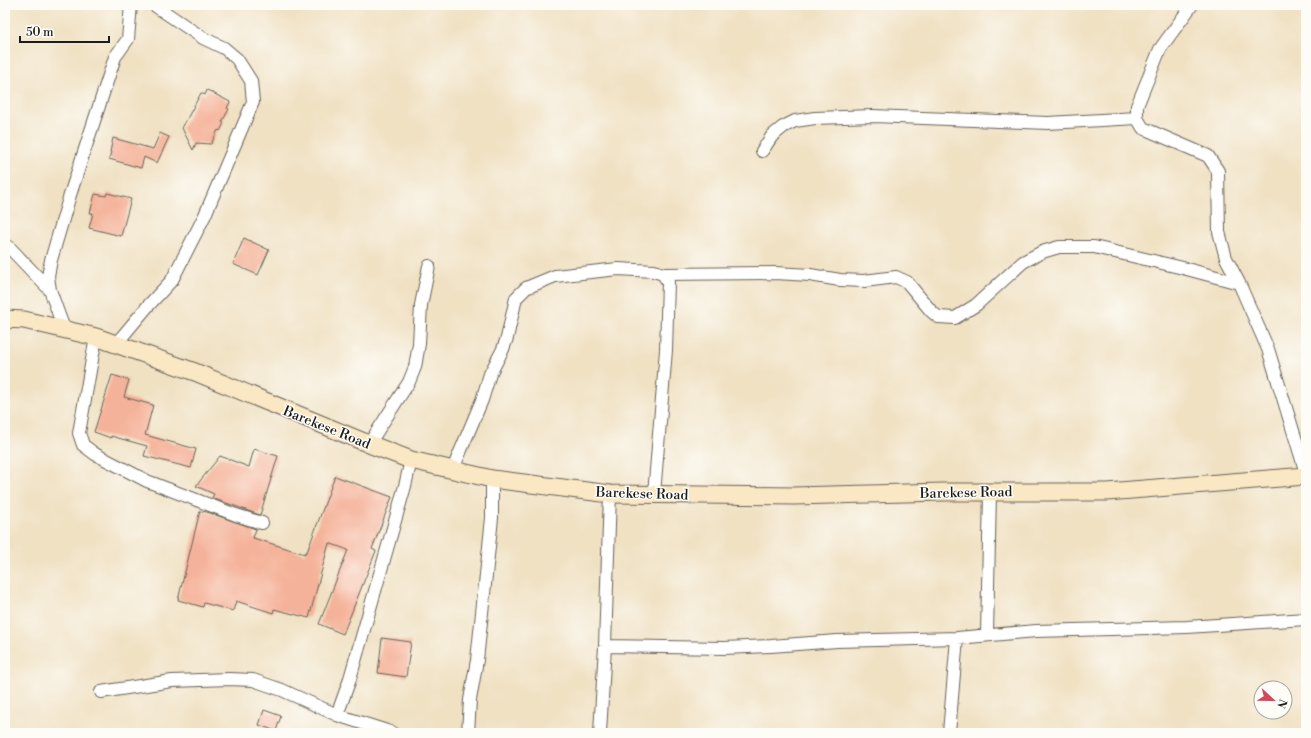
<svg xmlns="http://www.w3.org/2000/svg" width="1311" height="738" font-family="'Libre Bodoni',serif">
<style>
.building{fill:#f5b29a}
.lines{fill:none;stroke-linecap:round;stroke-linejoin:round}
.street-casing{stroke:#666156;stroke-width:14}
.secondary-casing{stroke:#666156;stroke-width:19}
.street{stroke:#fff;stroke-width:12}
.secondary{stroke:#fae7c3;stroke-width:17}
.labels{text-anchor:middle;stroke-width:3;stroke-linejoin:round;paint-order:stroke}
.street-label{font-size:14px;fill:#1c1c1c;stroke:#fdfcf7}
</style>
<rect width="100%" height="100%" fill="#fdfcf7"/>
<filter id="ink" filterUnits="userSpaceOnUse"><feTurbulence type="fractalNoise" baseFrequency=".025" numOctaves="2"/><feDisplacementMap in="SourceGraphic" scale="8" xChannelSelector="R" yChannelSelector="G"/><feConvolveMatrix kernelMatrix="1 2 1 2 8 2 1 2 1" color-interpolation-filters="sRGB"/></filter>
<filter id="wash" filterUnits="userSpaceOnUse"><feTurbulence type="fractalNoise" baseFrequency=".012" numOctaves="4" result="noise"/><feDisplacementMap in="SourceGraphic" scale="16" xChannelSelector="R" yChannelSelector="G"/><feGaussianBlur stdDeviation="0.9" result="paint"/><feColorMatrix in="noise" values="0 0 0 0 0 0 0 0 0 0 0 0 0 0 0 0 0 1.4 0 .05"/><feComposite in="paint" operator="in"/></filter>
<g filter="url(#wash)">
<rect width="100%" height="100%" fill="#f0e1c3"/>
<g id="blocks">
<path class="building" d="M207 90 230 102 227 108 229 109 222 122 224 123 220 131 218 130 211 144 196 143 193 150 182 128 201 93 205 95Z
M160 133 169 137 157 163 144 157 141 168 109 159 111 152H110L113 138 153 149Z
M107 193 131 199 121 236 89 228 93 213H90L95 194 106 196Z
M244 238 269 250 258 275 233 264Z
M112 375 129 380 124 397 153 405 145 435 196 449 191 468 144 456 147 446 111 436V438L94 432Z
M254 449 278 456 260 515 212 498 214 494 196 486 220 456 249 467Z
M335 476 392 497 372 549 376 551 343 634 319 624 348 550 329 543 309 618 274 609 273 613 236 601 233 611 204 603 203 607 178 600 200 511 207 512 256 529 253 538 305 554V552H307Z
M382 638 411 642 406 677 378 673Z
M264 710 281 716 276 731 259 725Z"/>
</g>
</g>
<g filter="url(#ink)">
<use href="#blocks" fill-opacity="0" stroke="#666156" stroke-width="1"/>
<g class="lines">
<defs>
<path id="street" d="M1192 5 1160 49 1137 106V118L1143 128 1208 156 1218 171 1219 232 1226 258 1239 283 1268 349 1306 473
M762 151 772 136 783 127 795 121 815 118 873 116 1048 123 1137 118
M9 247 50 290
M663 274 775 273 810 275 840 280 864 281 896 277 907 282 931 311 938 317 955 318 976 305 1023 262 1042 252 1059 247H1094L1183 268 1239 283
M64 329 50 290 48 276 51 260 70 195 115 57 128 39 131 5
M96 337 79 433 83 445 95 454 147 481 236 515 262 523
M116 344 147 307 172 280 205 215 253 102 251 81 237 59 224 48 203 38 154 5
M369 444 409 382 415 367 419 344 421 305 429 266
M453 469 482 400 490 374 503 349 507 338 516 298 526 288 555 276 618 269 654 271 663 274 668 282 666 350 654 494
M987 635 990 492
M605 646 724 648 771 646 837 641 957 638 1036 631 1187 627 1306 619
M101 692 172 681 229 679 253 680 282 690 337 715 393 733
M337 715 349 682 405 486 411 460
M468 733 470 700 477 660 492 518V479
M600 733 605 646 610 494
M949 733 957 638"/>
<path id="secondary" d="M5 319 24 320 96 337 195 372 369 444 411 460 492 479 610 494 794 496 943 492H1107L1306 476"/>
</defs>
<use href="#street" class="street-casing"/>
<use href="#secondary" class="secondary-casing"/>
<use href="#street" class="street"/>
<use href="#secondary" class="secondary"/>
</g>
</g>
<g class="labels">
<g class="street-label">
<text transform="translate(327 427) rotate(22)" y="5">Barekese Road</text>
<text transform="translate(966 492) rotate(-1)" y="5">Barekese Road</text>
<text transform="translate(642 493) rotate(2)" y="5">Barekese Road</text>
</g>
</g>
<rect width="1311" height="738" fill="none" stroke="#fdfcf7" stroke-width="20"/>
<g transform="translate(1273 700) rotate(112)"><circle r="19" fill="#fdfcf7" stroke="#a3a29f"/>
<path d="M0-3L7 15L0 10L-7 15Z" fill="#d1495b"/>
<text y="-6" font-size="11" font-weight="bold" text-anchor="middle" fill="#1c1c1c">N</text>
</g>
<path d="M20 36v6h89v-6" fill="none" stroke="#1c1c1c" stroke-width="2"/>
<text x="26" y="36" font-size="12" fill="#1c1c1c" stroke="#fdfcf7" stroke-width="3" paint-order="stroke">50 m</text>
</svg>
